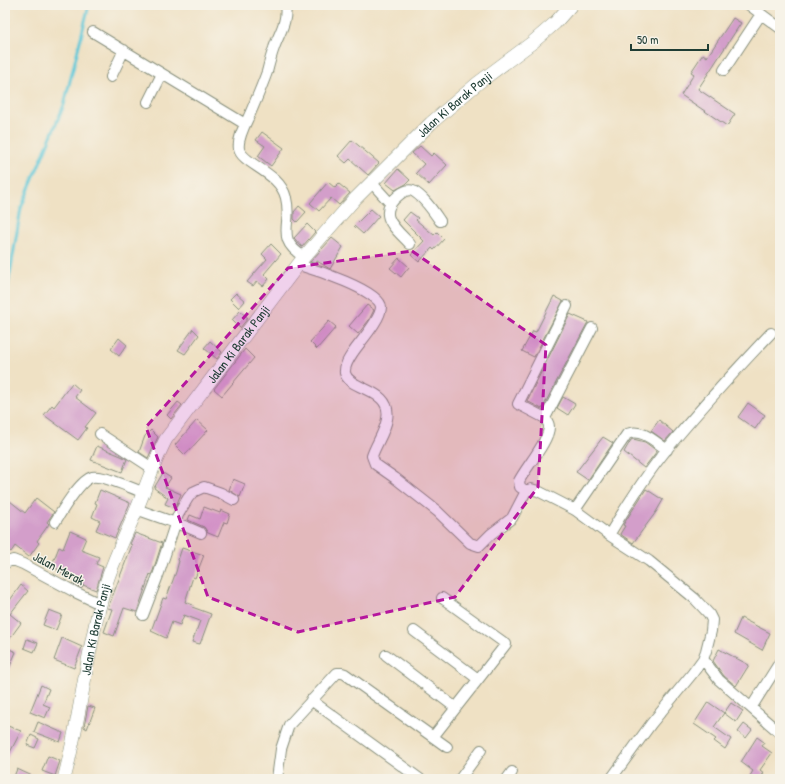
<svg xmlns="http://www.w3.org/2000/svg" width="785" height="784" font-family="'Patrick Hand',sans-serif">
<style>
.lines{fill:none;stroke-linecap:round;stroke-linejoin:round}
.stream{stroke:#5dc8d8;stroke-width:3}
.building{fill:#d39eca}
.minor-casing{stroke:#878f7c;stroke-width:12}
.tertiary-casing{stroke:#878f7c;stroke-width:14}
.minor{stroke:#fff;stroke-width:10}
.tertiary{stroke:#fff;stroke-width:13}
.marked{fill:#b5179e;fill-opacity:0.2;stroke:#b5179e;stroke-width:3;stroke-dasharray:8 5;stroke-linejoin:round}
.labels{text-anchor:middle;stroke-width:3;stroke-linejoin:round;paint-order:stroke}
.street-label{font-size:13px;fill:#1f3d34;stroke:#f7f3e8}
</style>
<rect width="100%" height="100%" fill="#f7f3e8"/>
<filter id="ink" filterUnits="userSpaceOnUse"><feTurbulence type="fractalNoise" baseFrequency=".025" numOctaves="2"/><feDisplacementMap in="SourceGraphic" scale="8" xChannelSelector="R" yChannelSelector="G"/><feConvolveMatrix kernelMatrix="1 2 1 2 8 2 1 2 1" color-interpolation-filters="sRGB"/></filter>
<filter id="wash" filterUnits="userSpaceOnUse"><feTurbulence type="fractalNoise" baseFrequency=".012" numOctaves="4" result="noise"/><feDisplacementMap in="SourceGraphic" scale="16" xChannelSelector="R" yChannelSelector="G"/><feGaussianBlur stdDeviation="0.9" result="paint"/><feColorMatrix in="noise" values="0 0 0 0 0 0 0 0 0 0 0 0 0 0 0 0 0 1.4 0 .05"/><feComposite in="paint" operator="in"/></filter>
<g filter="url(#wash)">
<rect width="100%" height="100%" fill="#efe1c4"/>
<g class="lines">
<path class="stream" d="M5 303 21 208 64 105 89 5"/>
</g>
<g id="blocks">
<path class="building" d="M733 18 741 23 698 89 735 114 727 126 681 95 694 74 691 72 703 54 707 57Z
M262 132 284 148 271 166 258 156 265 146 256 140Z
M352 140 379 163 368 175 350 159 346 163 338 156Z
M420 146 431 156 434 153 447 165 429 185 416 173 424 164 412 153Z
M398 169 410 180 406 184 395 190 386 183Z
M328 182 335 188 339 184 350 193 339 205 331 198 319 211 310 203Z
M299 206 306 212 297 222 294 219V212Z
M371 209 379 216 363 234 354 226Z
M410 212 418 218 416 220 434 235 437 232 444 239 434 250 432 248 419 262 411 255 424 241 403 220Z
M307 224 315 232 302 247 294 238Z
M332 238 343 247 330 269 317 261 316 264 310 262Z
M271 244 281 254 264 274 269 279 263 286 257 281 253 286 247 282 267 259 262 254Z
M399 258 409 267 401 277 390 268Z
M236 293 245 301 239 308 230 299Z
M554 296 563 301 534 357 522 351 533 331 536 332Z
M367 305 374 310 369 320 358 334 349 326Z
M240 311 248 318 240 328 232 320Z
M570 314 588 322 542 409 527 401Z
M329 321 336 327 317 349 310 342Z
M193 329 199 335 185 354 178 350Z
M119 338 127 345 119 356 111 349Z
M210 341 222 352 217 359 204 348Z
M245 349 254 358 222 396 214 389Z
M72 383 80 390 75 397 96 413 85 427 87 428 78 440 44 415 52 405 54 407Z
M563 397 575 404 568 415 557 408Z
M178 402 182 405 171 419 167 415Z
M748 403 765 415 755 429 738 417Z
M197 420 208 430 185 455 175 445Z
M659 420 673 432 665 441 651 431Z
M151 430 158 437 148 458 139 452 145 436Z
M603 437 613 443 588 480 576 472Z
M633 439 645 442 657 451 644 468 624 452 631 440Z
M97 446 121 456 127 459 122 472 91 460Z
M163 473 171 478 165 487 181 494 175 508 165 504 168 498 154 488Z
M233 479 245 484 240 497 229 490Z
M646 489 663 500 656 512 633 543 620 534 625 526 623 525Z
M100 490 130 503 115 538 96 530 100 521 92 517 97 504 95 503Z
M36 498 54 512 47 522 49 524 37 541 39 543 29 557 15 546 11 552 5 547V508L10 501 25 513Z
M204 507 220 513 221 510 230 514 227 523 224 522 218 537 208 533 204 527 188 520 190 515 200 519Z
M70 531 86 538 81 550 99 557 96 564 103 567 96 590 83 585 82 588 78 586 73 584 76 578 57 571 58 569 51 567 59 547 63 549Z
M135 533 162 543 153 571 151 575 150 574 137 612 124 608 114 636 104 632 112 609 108 608 132 545 130 544Z
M182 548 204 555 195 578 193 577 185 602 193 605 192 607 211 614 200 644 192 642 200 621 184 615 180 625 172 622 166 638 151 631 163 598 166 599 176 572 179 561 178 560Z
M21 585 28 591 10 614 21 623 5 645V607Z
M49 610 62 615 56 630 43 625Z
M741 618 770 633 762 650 734 634Z
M62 638 82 647 74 668 54 660Z
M27 639 38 643 34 652 24 648Z
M5 647 16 652 5 678Z
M719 649 749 665 736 686 724 676 713 661Z
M41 685 49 689 43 704 50 707 45 718 30 712Z
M708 702 724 713 714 727 731 739 725 749 714 741 716 739 694 724Z
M731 703 743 711 736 722 724 713Z
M88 706 95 708 87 729 84 727Z
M38 722 63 733 60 742 34 732Z
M744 724 752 730 746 738 738 732Z
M5 725 21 731 5 762Z
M31 735 39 739 35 748 27 745Z
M757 737 764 742 762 746 772 753 760 770 764 773 759 779H748L753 771 741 762Z
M48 756 60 761 55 776 42 771Z
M17 769 39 779H13Z"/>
</g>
</g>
<g filter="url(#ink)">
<use href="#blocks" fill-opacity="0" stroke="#878f7c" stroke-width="1"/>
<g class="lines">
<defs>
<path id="minor" d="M285 5C288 22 279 33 274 48 271 56 269 64 267 72 262 86 256 100 250 114 246 123 237 138 239 149 242 164 280 172 286 198 293 225 274 238 304 257
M749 5 780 28
M93 32 245 124
M724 70 761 14
M111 77 124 50
M148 102 162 74
M371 182 390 203
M410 244C395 228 375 214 399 195 404 191 408 189 413 191 424 197 433 211 440 221
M299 265C313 269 381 291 381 307 381 319 361 341 354 351 350 357 344 365 345 373 349 391 393 388 387 419 385 432 376 444 372 456L375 464 395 478 437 511 470 543 479 546 491 534 512 518 526 491 531 489 538 491 575 510 609 535 649 561 694 598 709 614 712 620 711 631 706 651 703 659 692 674 651 724 611 779
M545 418 592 328
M100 434 152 468
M526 491 520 487 519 481C526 467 549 441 549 427 549 423 547 421 545 418L518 404 567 306
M136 509 187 527 201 533
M575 510 627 434C642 428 654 441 667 450
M55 522C62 511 80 480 92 477 105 475 130 488 143 492
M609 535C627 505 645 476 667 449 700 409 735 371 771 333
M5 563 13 560 23 564 75 592 100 604
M143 615 159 573 178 515 188 498 193 492 204 487 221 493 234 500
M414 631 478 679
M386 655 456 708
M703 659 719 680 780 733
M311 700 420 779
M751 708 780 662
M433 737 506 644 442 598
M277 779 281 749 289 725 337 673H342L345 674 447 747
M460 779 481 750
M507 779 512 772"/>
<g id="tertiary">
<path id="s1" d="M64 779C81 717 86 652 104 590 112 562 125 537 136 511 146 487 154 462 166 439L304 257 354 200 431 123 478 83 533 42 555 23 571 5"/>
</g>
</defs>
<use href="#minor" class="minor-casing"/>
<use href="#tertiary" class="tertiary-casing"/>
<use href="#minor" class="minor"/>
<use href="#tertiary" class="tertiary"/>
</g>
</g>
<path class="marked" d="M412 251 546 345 538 487 455 597 298 632 208 597 146 427 288 268Z"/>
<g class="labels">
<g class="street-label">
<text dy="5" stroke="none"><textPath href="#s1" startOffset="800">Jalan Ki Barak Panji</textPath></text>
<text dy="5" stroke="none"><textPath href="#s1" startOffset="476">Jalan Ki Barak Panji</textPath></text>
<text transform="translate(59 568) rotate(28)" y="5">Jalan Merak</text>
<text dy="5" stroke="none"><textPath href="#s1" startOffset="153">Jalan Ki Barak Panji</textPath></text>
</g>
</g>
<rect width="785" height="784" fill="none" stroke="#f7f3e8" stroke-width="20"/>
<path d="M631 44v6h77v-6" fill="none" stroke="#1f3d34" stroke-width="2"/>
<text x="637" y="44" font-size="12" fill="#1f3d34" stroke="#f7f3e8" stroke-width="3" paint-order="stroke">50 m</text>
</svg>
